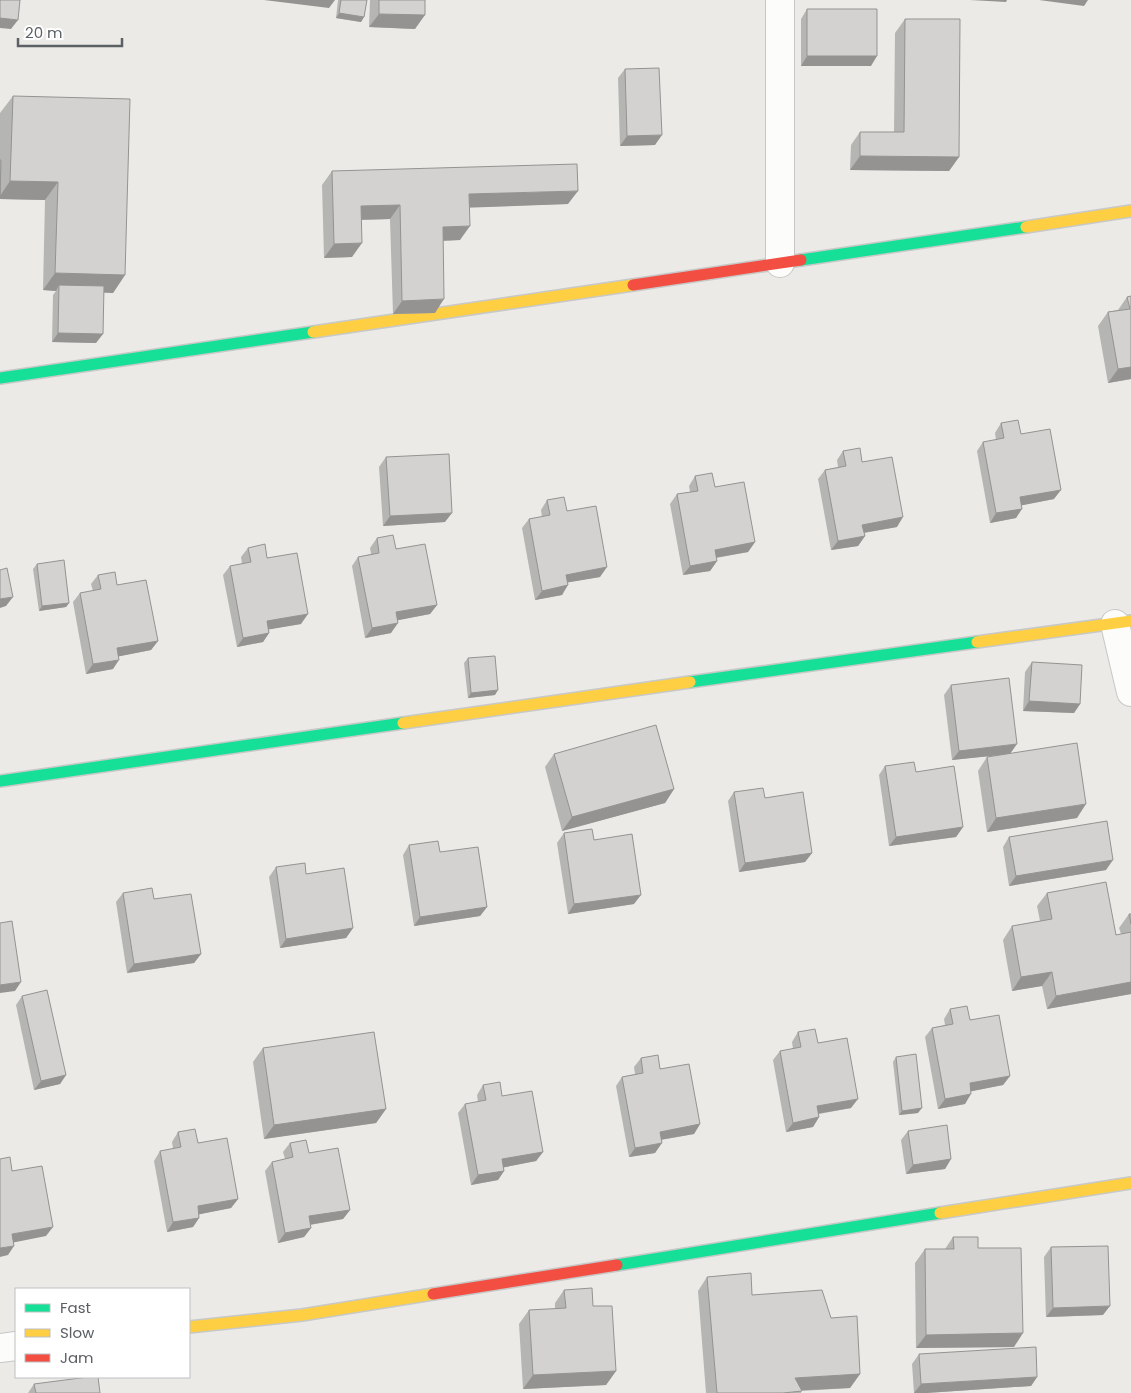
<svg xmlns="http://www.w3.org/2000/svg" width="1131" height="1393" font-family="Poppins,sans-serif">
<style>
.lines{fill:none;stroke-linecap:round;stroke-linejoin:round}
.street-casing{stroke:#c7c7c7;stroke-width:30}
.fast-casing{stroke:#c7c8c8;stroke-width:14}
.slow-casing{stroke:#c7c8c8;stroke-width:14}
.jam-casing{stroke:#c7c8c8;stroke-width:14}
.street{stroke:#fcfcfb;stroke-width:28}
.fast{stroke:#16e098;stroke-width:11}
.slow{stroke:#ffcf43;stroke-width:11}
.jam{stroke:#f24e42;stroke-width:11}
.wall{fill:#b5b5b3}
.shaded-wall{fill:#949392}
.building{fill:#d3d2d0;stroke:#949392}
</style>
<rect width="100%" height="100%" fill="#ebeae6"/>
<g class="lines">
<defs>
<path id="street" d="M780 263V0
M1115 624 1131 692
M0 1348 16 1346"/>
<path id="fast" d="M801 260 1026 227
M0 378 313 332
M690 682 977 642
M0 781 403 723
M617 1265 940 1213"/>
<path id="slow" d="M1026 227 1131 211
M313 332 633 285
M977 642 1131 621
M403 723 690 682
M940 1213 1131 1183
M189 1327 302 1315 433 1294"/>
<path id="jam" d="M633 285 801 260
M433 1294 617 1265"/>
</defs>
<use href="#street" class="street-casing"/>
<use href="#fast" class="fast-casing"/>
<use href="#slow" class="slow-casing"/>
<use href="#jam" class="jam-casing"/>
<use href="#street" class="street"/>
<use href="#fast" class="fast"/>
<use href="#slow" class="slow"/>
<use href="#jam" class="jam"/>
</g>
<path class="wall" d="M338 0H367L364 17 361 22 336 18Z
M370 0H425L415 29 369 27Z
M807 9 871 66H801V19Z
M905 19 959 157 949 171 850 170 851 145 860 132H894L895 33Z
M625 69 655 145 620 146 618 78Z
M13 96 125 275 113 293 104 292 96 343 52 342 53 295 56 291 43 290 45 200 0 199V113Z
M332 171 568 204 469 207 460 240 443 241 435 313 393 314 390 219 361 220 352 257 324 258 322 185Z
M1131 296V379L1108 383 1098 326 1108 312 1118 310 1127 297Z
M1001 423 1021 434 1054 499 1022 505 1016 518 990 523 977 451 983 442 996 440 995 433Z
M843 451 862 462 897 527 864 533 865 536 858 546 831 550 818 479 825 470 838 467 837 460Z
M386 457 445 522 383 526 379 467Z
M695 476 715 487 755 542 748 552 716 558 717 561 710 571 683 575 670 504 677 494 690 492 689 486Z
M547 500 567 511 600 577 568 582 562 595 535 600 522 528 529 519 542 517 541 510Z
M377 538 396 549 437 605 430 614 397 620 391 633 365 638 352 566 358 557 371 554 370 548Z
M248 548 267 558 301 624 269 629V633L263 642 237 647 223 575 230 566 242 564 241 557Z
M37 564 69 603 66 607 39 611 33 569Z
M98 575 117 585 158 641 151 650 119 656 113 669 86 674 73 602 80 593 93 591 91 584Z
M468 658 495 695 468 698 464 663Z
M1032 662 1080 704 1074 713 1023 711 1025 672Z
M951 685 1010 753 1077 818 987 832 978 771 987 757 1009 754 952 760 944 695Z
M554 754 674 789 665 803 562 831 545 767Z
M885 766 916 772 963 827 956 837 889 846 879 775Z
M734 792 765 798 812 853 805 862 739 872 728 801Z
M564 833 594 840 634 904 568 914 557 843Z
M1009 837 1106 870 1009 886 1003 847Z
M409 845 440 852 487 907 480 916 414 926 403 855Z
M276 867 306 874 353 928 346 938 280 948 269 877Z
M123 893 154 899 201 954 194 963 127 973 116 902Z
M1047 893 1116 935 1121 934 1119 928 1129 914H1131V994L1047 1009 1042 986 1012 991 1003 940 1012 926 1040 921 1037 906Z
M22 996 66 1075 60 1084 34 1090 16 1005Z
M950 1009 970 1020 1010 1076 1003 1085 971 1091 965 1104 938 1109 925 1037 932 1028 945 1025 944 1019Z
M798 1032 851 1108 819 1114V1117L813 1127 786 1132 773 1060 780 1051 793 1049 792 1042Z
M263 1048 386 1109 376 1123 264 1139 253 1062Z
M896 1057 918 1113 899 1115 893 1062Z
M641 1058 660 1069 700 1124 694 1134 661 1140 655 1153 629 1157 616 1086 622 1077 635 1074 634 1067Z
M483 1085 502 1096 543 1152 536 1161 504 1167V1171L498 1180 471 1185 458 1113 465 1104 478 1102 477 1095Z
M908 1131 951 1159 945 1169 906 1174 901 1140Z
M178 1132 198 1143 238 1199 231 1208 199 1214V1218L193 1227 167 1232 154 1161 160 1151 173 1149 172 1142Z
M290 1143 309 1153 350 1210 343 1219 310 1225 311 1228 304 1237 278 1243 265 1171 272 1162 285 1159 283 1152Z
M953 1237 978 1248 1014 1347 916 1348 915 1263 925 1249H945Z
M1051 1247 1103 1315 1046 1317 1044 1257Z
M707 1277 752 1295 831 1318 860 1374 850 1388 801 1391V1393H706L698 1291Z
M564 1290 593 1306 616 1371 606 1385 523 1389 519 1324 529 1310 555 1309V1303Z
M919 1354 1037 1377 1031 1386 926 1393H914L912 1364Z
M34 1384 100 1393H28Z"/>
<path class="shaded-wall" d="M264 0H335L329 8Z
M970 0H1007L1006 2Z
M1039 0H1088L1084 6Z
M339 13 364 17 361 22 336 18Z
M379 14 425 15 415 29 369 27Z
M0 18 18 20 11 29 0 28Z
M807 56H877L871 66H801Z
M662 135 655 145 620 146 627 136Z
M860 156 959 157 949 171 850 170Z
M10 181 58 182 45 200 0 199V196Z
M578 191 568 204 459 208 469 194Z
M400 205 390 219 352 220 361 206Z
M470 226 460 240 433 241 443 227Z
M362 243 352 257 324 258 334 244Z
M55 273 125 275 113 293 59 291V285L56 291 43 290Z
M444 299 435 313 393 314 402 301Z
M58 333 103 334 96 343 52 342Z
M1131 367V379L1108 383 1118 369Z
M1061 490 1054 499 1014 507 1020 497Z
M1022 509 1016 518 990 523 996 513Z
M452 513 445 522 383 526 390 516Z
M903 517 897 527 856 534 862 525Z
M865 536 858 546 831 550 838 541Z
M755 542 748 552 708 559 715 550Z
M717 561 710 571 683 575 690 566Z
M607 567 600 577 559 584 566 575Z
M568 585 562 595 535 600 542 591Z
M13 597 6 606 0 608V599Z
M69 603 66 607 39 611 42 606Z
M437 605 430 614 389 622 396 612Z
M308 614 301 624 260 631 267 621Z
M398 623 391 633 365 638 372 628Z
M269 633 263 642 237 647 243 638Z
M158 641 151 650 111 658 117 648Z
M119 660 113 669 86 674 93 664Z
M498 690 495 695 468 698 471 693Z
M1029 701 1080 704 1074 713 1023 711Z
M1017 744 1010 754 952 760 959 751Z
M674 789 665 803 562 831 572 817Z
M1086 804 1077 818 987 832 996 818Z
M963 827 956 837 889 846 896 837Z
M812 853 805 862 739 872 745 863Z
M1113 860 1106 870 1009 886 1016 876Z
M641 895 634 904 568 914 574 904Z
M487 907 480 916 414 926 420 917Z
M353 928 346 938 280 948 286 939Z
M201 954 194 963 127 973 134 964Z
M1052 972 1042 986 1012 991 1021 977Z
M21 982 15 991 0 993V985Z
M1131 982V994L1047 1009 1056 996Z
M66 1075 60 1084 34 1090 41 1081Z
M1010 1076 1003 1085 963 1093 970 1083Z
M971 1094 965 1104 938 1109 945 1099Z
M858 1099 851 1108 810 1115 817 1106Z
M922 1108 918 1113 899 1115 902 1111Z
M386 1109 376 1123 264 1139 274 1125Z
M819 1117 813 1127 786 1132 793 1123Z
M700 1124 694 1134 653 1141 660 1132Z
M662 1143 655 1153 629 1157 635 1148Z
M543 1152 536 1161 496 1169 502 1159Z
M951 1159 945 1169 906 1174 913 1165Z
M504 1171 498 1180 471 1185 478 1175Z
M238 1199 231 1208 191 1216 198 1206Z
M350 1210 343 1219 302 1226 309 1216Z
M199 1218 193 1227 167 1232 173 1222Z
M53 1227 46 1236 6 1244 12 1234Z
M311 1228 304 1237 278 1243 285 1233Z
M14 1246 8 1255 0 1257V1248Z
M1110 1306 1103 1315 1046 1317 1053 1308Z
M1023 1333 1014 1347 916 1348 926 1335Z
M616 1371 606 1385 523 1389 533 1375Z
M860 1374 850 1388 786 1391 795 1378Z
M1037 1377 1031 1386 926 1393H914L921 1384Z"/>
<path class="building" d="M0 0H20L18 20 0 18Z
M341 0H367L364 17 339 13Z
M379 0H425V15L379 14Z
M807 9H877V56H807Z
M905 19H960L959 157 860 156V132H904Z
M659 68 662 135 627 136 625 69Z
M13 96 130 99 125 275 55 273 58 182 10 181Z
M0 160H1L0 198Z
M577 164 578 191 469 194 470 226 443 227 444 299 402 301 400 205 361 206 362 243 334 244 332 171Z
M59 285 104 286 103 334 58 333Z
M1131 296V367L1118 369 1108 312 1130 309 1127 297Z
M1018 420 1021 434 1050 429 1061 490 1020 497 1022 509 996 513 983 442 1004 438 1001 423Z
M860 448 862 462 892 457 903 517 862 525 865 536 838 541 825 470 846 466 843 451Z
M449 454 452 513 390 516 386 457Z
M712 473 715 487 744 482 755 542 715 550 717 561 690 566 677 494 698 491 695 476Z
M564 497 567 511 596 506 607 567 566 575 568 585 542 591 529 519 550 515 547 500Z
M393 535 396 549 425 544 437 605 396 612 398 623 372 628 358 557 379 553 377 538Z
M265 544 267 558 297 553 308 614 267 621 269 633 243 638 230 566 251 562 248 548Z
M64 560 69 603 42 606 37 564Z
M7 568 13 597 0 599V570Z
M115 572 117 585 146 580 158 641 117 648 119 660 93 664 80 593 101 589 98 575Z
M495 656 498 690 471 693 468 658Z
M1032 662 1082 665 1080 704 1029 701Z
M1009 678 1017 744 959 751 951 685Z
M656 725 674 789 572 817 554 754Z
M1077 743 1086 804 996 818 987 757Z
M914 762 916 772 954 766 963 827 896 837 885 766Z
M763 788 765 798 803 792 812 853 745 863 734 792Z
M1107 821 1113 860 1016 876 1009 837Z
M592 829 594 840 632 834 641 895 574 904 564 833Z
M438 841 440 852 478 847 487 907 420 917 409 845Z
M305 863 306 874 344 868 353 928 286 939 276 867Z
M1106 882 1116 935 1131 932V982L1056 996 1052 972 1021 977 1012 926 1052 919 1047 893Z
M152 888 154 899 191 894 201 954 134 964 123 893Z
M1129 914H1131V924Z
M12 921 21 982 0 985V923Z
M47 990 66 1075 41 1081 22 996Z
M967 1006 970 1020 999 1015 1010 1076 970 1083 971 1094 945 1099 932 1028 953 1024 950 1009Z
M815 1029 818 1043 847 1038 858 1099 817 1106 819 1117 793 1123 780 1051 801 1047 798 1032Z
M374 1032 386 1109 274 1125 263 1048Z
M916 1054 922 1108 902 1111 896 1057Z
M658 1055 660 1069 689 1064 700 1124 660 1132 662 1143 635 1148 622 1077 643 1073 641 1058Z
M500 1082 502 1096 532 1091 543 1152 502 1159 504 1171 478 1175 465 1104 486 1100 483 1085Z
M947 1125 951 1159 913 1165 908 1131Z
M195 1129 198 1143 227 1138 238 1199 198 1206 199 1218 173 1222 160 1151 181 1147 178 1132Z
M306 1140 309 1153 338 1148 350 1210 309 1216 311 1228 285 1233 272 1162 293 1157 290 1143Z
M10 1157 12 1171 42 1166 53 1227 12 1234 14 1246 0 1248V1159Z
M953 1237H978V1248H1021L1023 1333 926 1335 925 1249H954Z
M1108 1246 1110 1306 1053 1308 1051 1247Z
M751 1273 752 1295 822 1290 831 1318 857 1316 860 1374 795 1378 802 1391 783 1393H717L707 1277Z
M592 1288 593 1306H612L616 1371 533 1375 529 1310 566 1308 564 1290Z
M1036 1347 1037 1377 921 1384 919 1354Z
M88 1377H98L100 1393H36L34 1384Z"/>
<rect x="15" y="1288" width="175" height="90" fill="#ffffff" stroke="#bdbfc1"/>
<rect x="25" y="1304" width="25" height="8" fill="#16e098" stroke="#bdbfc1"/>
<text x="60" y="1313" font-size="15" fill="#5b6064">Fast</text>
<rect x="25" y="1329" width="25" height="8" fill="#ffcf43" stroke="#bdbfc1"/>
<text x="60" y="1338" font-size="15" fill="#5b6064">Slow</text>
<rect x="25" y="1354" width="25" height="8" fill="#f24e42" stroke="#bdbfc1"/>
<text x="60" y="1363" font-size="15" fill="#5b6064">Jam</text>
<path d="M18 38v8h104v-8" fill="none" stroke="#5b6064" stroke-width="2.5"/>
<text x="25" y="38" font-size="15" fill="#5b6064" stroke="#ffffff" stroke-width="4" paint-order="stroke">20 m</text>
</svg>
